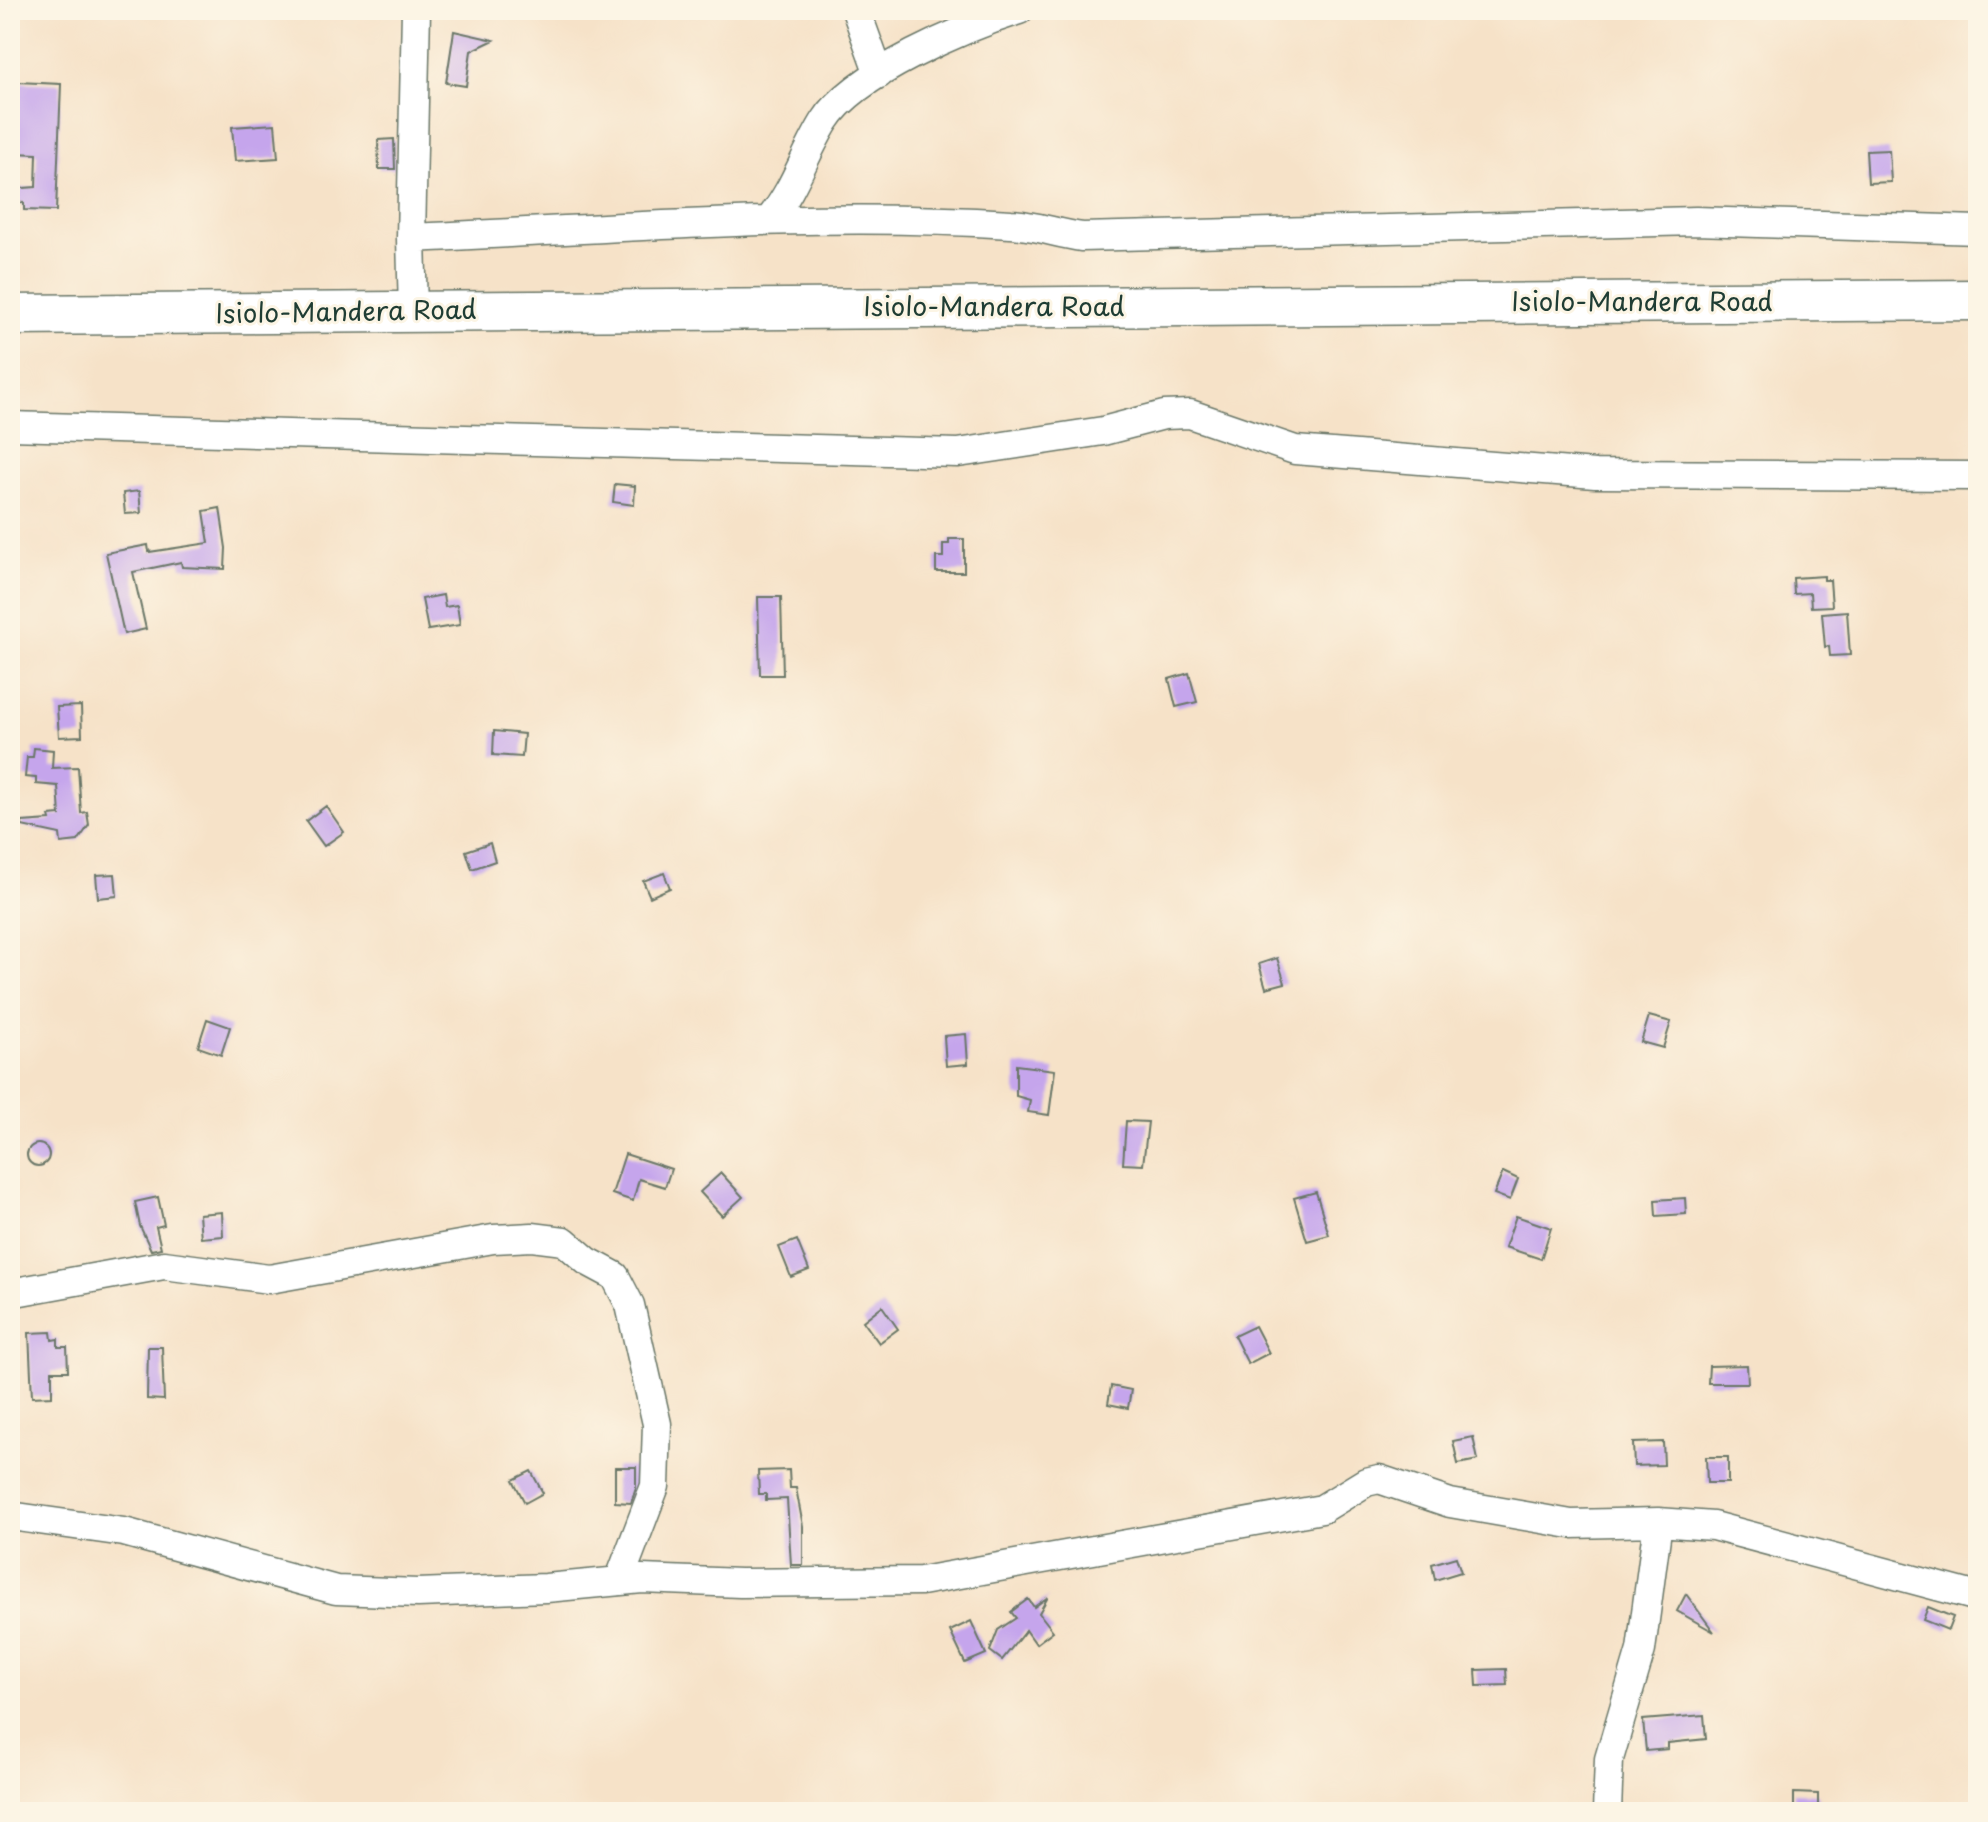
<svg xmlns="http://www.w3.org/2000/svg" width="1988" height="1822" font-family="'Playpen Sans',sans-serif">
<style>
.building{fill:#c5a5ec}
.lines{fill:none;stroke-linecap:round;stroke-linejoin:round}
.minor-casing{stroke:#6a7768;stroke-width:31}
.highway-casing{stroke:#6a7768;stroke-width:43}
.minor{stroke:#fff;stroke-width:28}
.highway{stroke:#fff;stroke-width:40}
.labels{text-anchor:middle;stroke-width:6;stroke-linejoin:round;paint-order:stroke}
.street-label{font-size:26px;fill:#1f3d34;stroke:#fcf5e5}
</style>
<rect width="100%" height="100%" fill="#fcf5e5"/>
<filter id="ink" filterUnits="userSpaceOnUse"><feTurbulence type="fractalNoise" baseFrequency=".0125" numOctaves="2"/><feDisplacementMap in="SourceGraphic" scale="16" xChannelSelector="R" yChannelSelector="G"/><feConvolveMatrix kernelMatrix="1 2 1 2 8 2 1 2 1" color-interpolation-filters="sRGB"/></filter>
<filter id="wash" filterUnits="userSpaceOnUse"><feTurbulence type="fractalNoise" baseFrequency=".006" numOctaves="4" result="noise"/><feDisplacementMap in="SourceGraphic" scale="32" xChannelSelector="R" yChannelSelector="G"/><feGaussianBlur stdDeviation="1.8" result="paint"/><feColorMatrix in="noise" values="0 0 0 0 0 0 0 0 0 0 0 0 0 0 0 0 0 1.4 0 .05"/><feComposite in="paint" operator="in"/></filter>
<g filter="url(#wash)">
<rect width="100%" height="100%" fill="#f6e2c8"/>
<g id="blocks">
<path class="building" d="M454 31 494 40 471 51 466 86 446 83Z
M17 82 61 84 56 211 24 210V203L10 202V189L36 187 37 154 14 153Z
M275 124 278 158 235 161 232 127Z
M394 139 395 169H379L378 140Z
M1889 150 1891 182 1868 183 1866 151Z
M615 484 635 486 634 505 613 502Z
M139 491 141 513 125 514 123 493Z
M220 508 226 548 225 569 182 567 181 562 133 572 146 629 124 634 106 553 148 545 149 552 209 543 204 511Z
M949 539H964V572H936V557H943V544H949Z
M1824 576V580H1830L1832 606 1811 607 1810 593 1794 594 1793 578Z
M443 595 445 607 457 605 460 625 428 630 422 599Z
M758 597H781L783 675H760Z
M1847 611 1850 655 1830 656 1829 646 1825 647 1822 613Z
M1189 673 1197 702 1176 707 1169 679Z
M81 706 82 736 59 737 57 707Z
M494 731 524 734 522 757 493 755Z
M34 748 53 750 52 768 78 767 81 813 87 812 89 825 78 841 61 843 60 834 22 826V822L50 820 49 816 60 815 58 786 36 784V778L25 777 27 757H33Z
M326 806 344 832 324 846 306 821Z
M490 843 495 861 472 869 466 851Z
M664 873 670 888 650 897 643 881Z
M115 874 117 896 98 898 96 875Z
M1277 958 1285 983 1266 988 1259 964Z
M1649 1016 1671 1022 1663 1048 1641 1042Z
M207 1019 230 1027 221 1055 198 1047Z
M966 1034 968 1064 946 1066 944 1036Z
M1016 1065 1055 1070 1049 1115 1028 1112 1030 1100 1016 1096Z
M1126 1121 1148 1122 1143 1165 1123 1164Z
M27 1155a11 11 0 1 1 22 0a11 11 0 1 1-22 0Z
M625 1154 671 1169 665 1187 639 1179 633 1201 612 1194Z
M1503 1172 1518 1179 1510 1200 1494 1194Z
M721 1173 743 1197 722 1216 700 1192Z
M1316 1192 1329 1235 1307 1241 1294 1198Z
M158 1197 164 1225 156 1227 161 1248 151 1250 140 1226 135 1202Z
M1685 1198 1686 1214 1656 1216 1655 1200Z
M222 1212 223 1236 201 1238 199 1214Z
M1516 1216 1551 1228 1541 1259 1505 1247Z
M797 1240 809 1270 791 1277 779 1247Z
M882 1306 898 1329 879 1343 863 1321Z
M1255 1326 1269 1353 1248 1364 1234 1336Z
M51 1332 52 1340 58 1339V1347H67L68 1371H52V1396L32 1397 29 1333Z
M148 1347H162L164 1400 147 1399Z
M1747 1365 1748 1383H1708L1709 1366Z
M1111 1386 1131 1390 1128 1408 1108 1404Z
M1473 1437 1478 1460 1458 1464 1453 1441Z
M1663 1442 1664 1465 1634 1466 1633 1443Z
M1706 1457H1728V1483H1707Z
M615 1467H636V1488L631 1503 615 1502Z
M789 1470 790 1488H796L803 1526V1565H791L787 1499 766 1500V1494H759L758 1471Z
M531 1471 543 1493 525 1503 513 1480Z
M1456 1557 1461 1572 1435 1580 1432 1564Z
M1686 1594 1714 1632 1677 1611Z
M1048 1597 1039 1613 1053 1631 1036 1644 1026 1630 1002 1660 990 1651 998 1630 1016 1618 1011 1612 1028 1599 1034 1607Z
M1928 1607 1953 1617 1948 1630 1923 1620Z
M971 1621 986 1654 965 1663 950 1631Z
M1506 1669 1507 1685 1477 1686 1476 1670Z
M1704 1715 1706 1739 1668 1743V1749L1646 1751 1643 1720Z
M1794 1793 1818 1794V1812H1794Z"/>
</g>
</g>
<g filter="url(#ink)">
<use href="#blocks" fill-opacity="0" stroke="#6a7768" stroke-width="2"/>
<g class="lines">
<defs>
<path id="minor" d="M856 10 879 74
M771 218C795 188 805 153 825 121 855 73 966 27 1019 10
M411 238C611 229 811 211 1011 224 1035 225 1058 234 1082 237L1696 221 1978 230
M413 311 411 238 416 10
M10 426 958 453 1103 431 1164 415 1190 414 1295 450 1595 474 1978 476
M10 1293 164 1265 269 1279 493 1239 532 1237 564 1241 587 1261 615 1276 630 1305 657 1424 655 1486 619 1581
M10 1516 124 1532 336 1590 418 1593 546 1588 642 1579 740 1583 921 1581 1322 1509 1366 1482 1379 1479 1450 1503 1571 1524 1658 1522 1713 1526 1978 1597
M1607 1812 1609 1759 1641 1650 1658 1522"/>
<path id="highway" d="M10 315 1978 300"/>
</defs>
<use href="#minor" class="minor-casing"/>
<use href="#highway" class="highway-casing"/>
<use href="#minor" class="minor"/>
<use href="#highway" class="highway"/>
</g>
</g>
<g class="labels">
<g class="street-label">
<text x="1642" y="311">Isiolo-Mandera Road</text>
<text x="994" y="316">Isiolo-Mandera Road</text>
<text transform="translate(346 312) rotate(-1)" y="9">Isiolo-Mandera Road</text>
</g>
</g>
<rect width="1988" height="1822" fill="none" stroke="#fcf5e5" stroke-width="40"/>
</svg>
